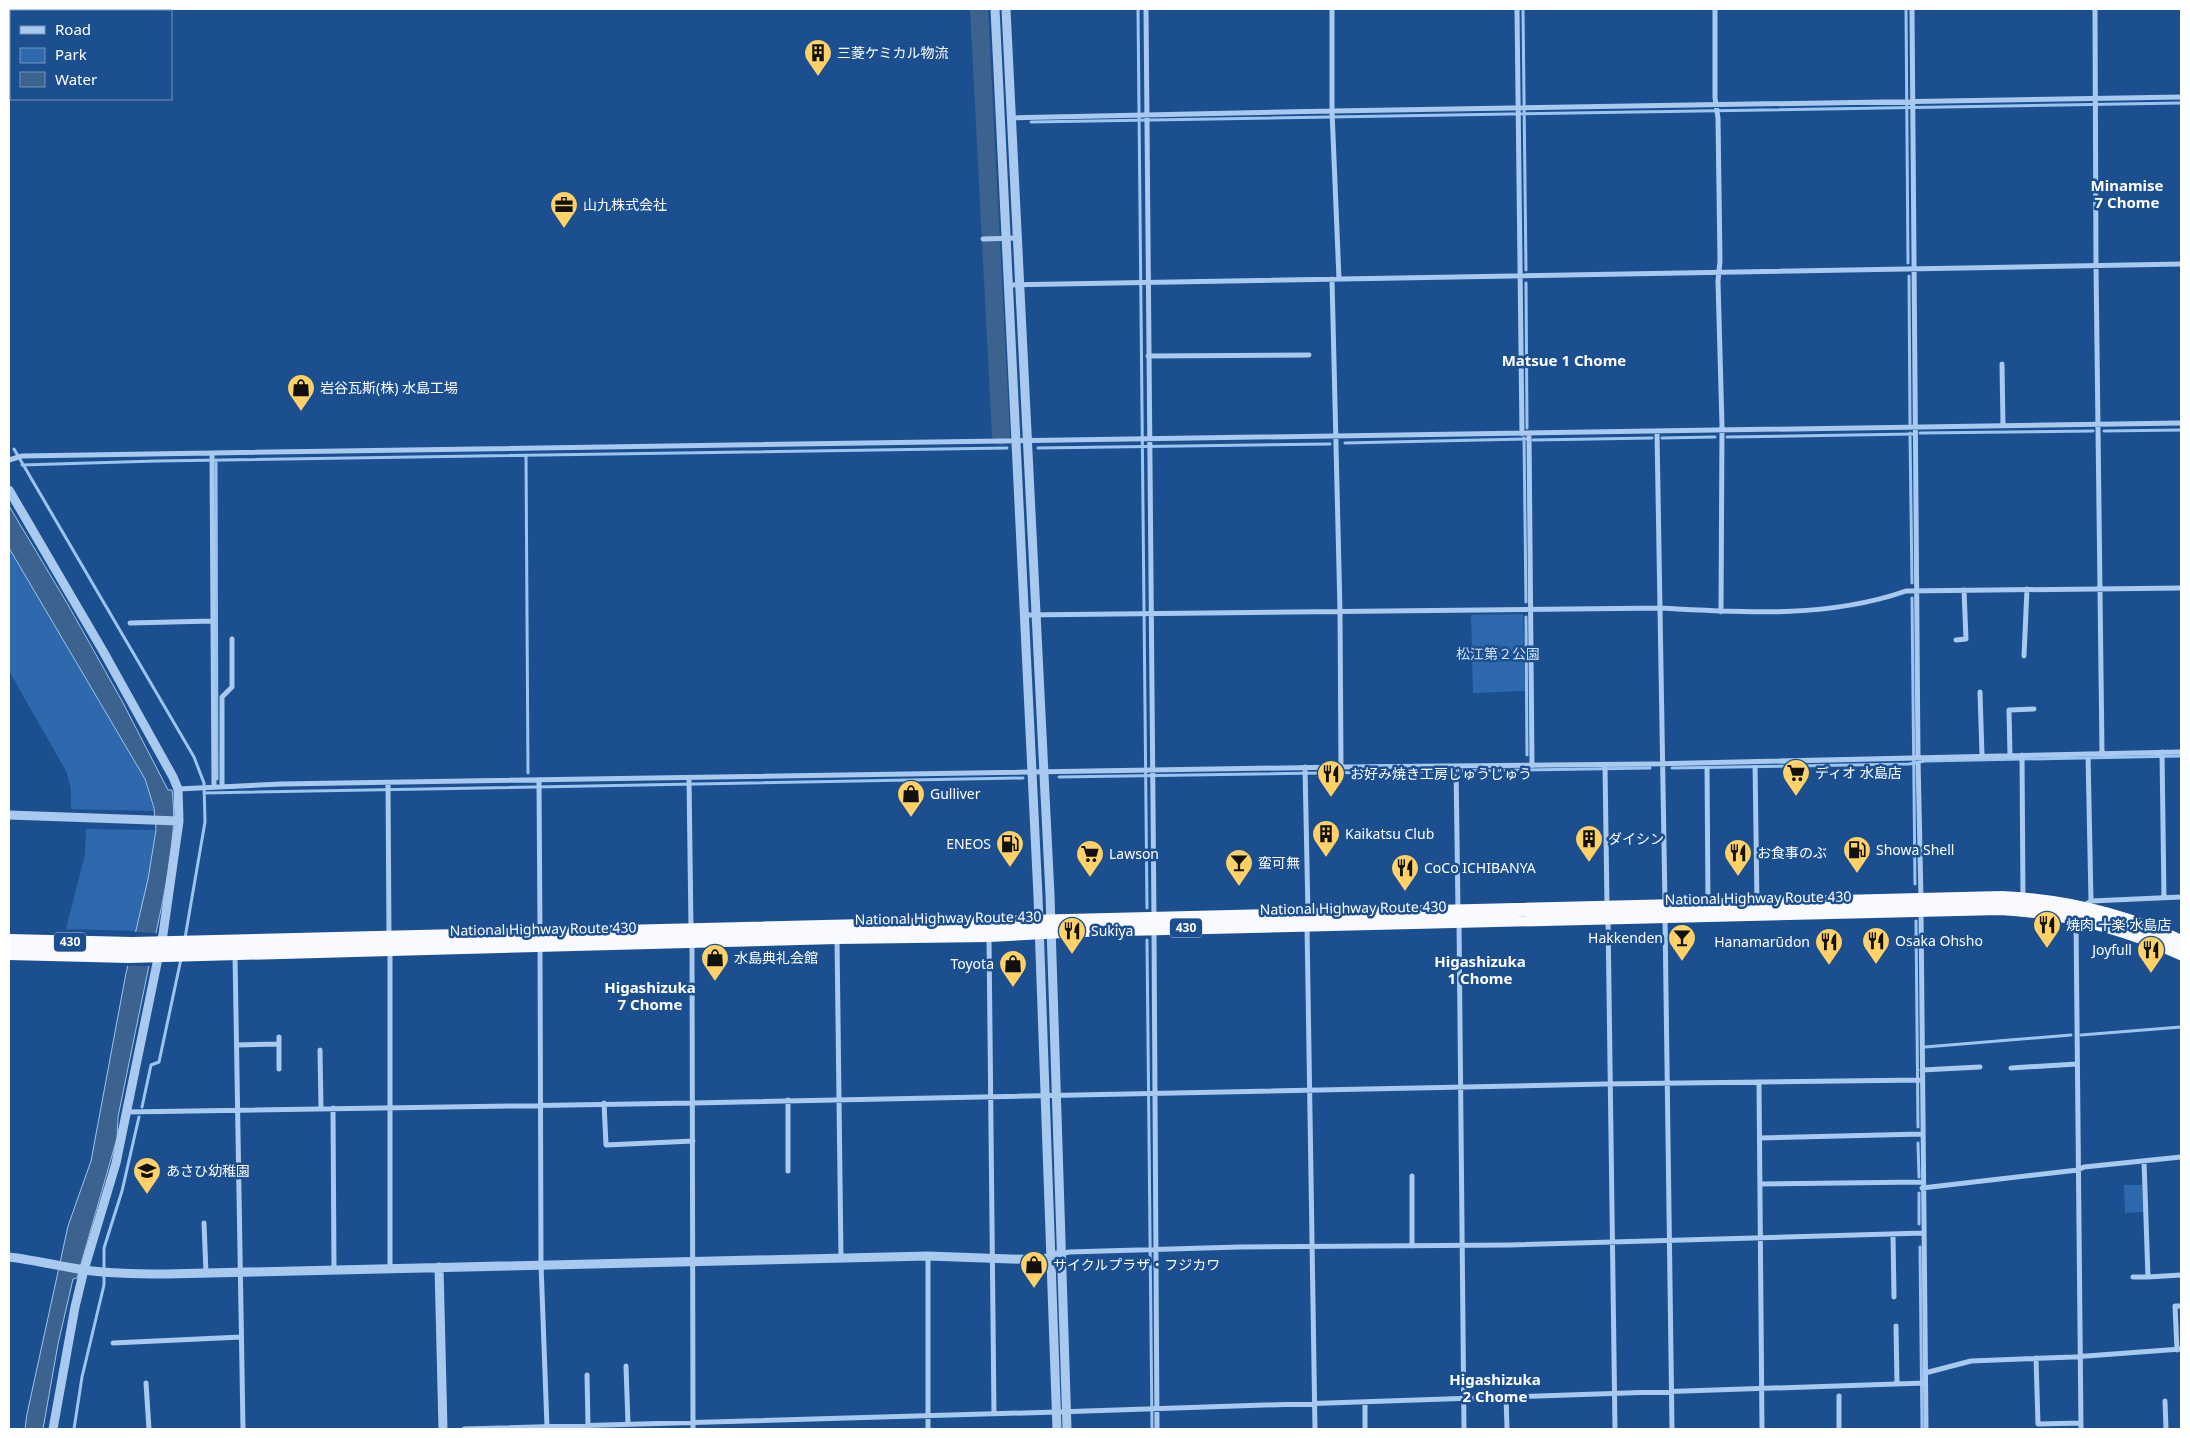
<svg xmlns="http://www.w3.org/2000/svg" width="2190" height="1438" font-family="'Noto Sans','Noto Sans JP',sans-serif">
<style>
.green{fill:#2e69ad}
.water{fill:#3c6290;stroke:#9cc4f0}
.pier{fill:#1b4f8f}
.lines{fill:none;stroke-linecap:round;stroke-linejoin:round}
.stream{stroke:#9cc4f0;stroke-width:3}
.river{stroke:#3c6290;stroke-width:18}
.minor{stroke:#a9c9ee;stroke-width:5}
.tertiary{stroke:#a9c9ee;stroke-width:9}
.trunk{stroke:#f8faff;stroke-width:14}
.labels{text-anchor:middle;stroke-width:5;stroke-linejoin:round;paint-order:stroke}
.shield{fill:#1b4f8f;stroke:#bbcadd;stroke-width:1}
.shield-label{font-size:12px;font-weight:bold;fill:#fff}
.poi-label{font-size:14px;fill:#fff;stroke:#1b4f8f;text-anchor:start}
.park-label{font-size:14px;fill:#cfe3fa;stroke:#1b4f8f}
.street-label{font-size:14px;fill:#fff;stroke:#1b4f8f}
.neighbourhood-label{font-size:15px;font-weight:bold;fill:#fff;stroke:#1b4f8f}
</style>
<rect width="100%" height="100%" fill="#1b4f8f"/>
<path class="green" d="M9 548 145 779 154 811 71 809V789L66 771 9 671Z
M1523 614 1525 691 1473 693 1471 615Z
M86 829 156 830 148 879 136 931 66 929 85 854Z
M2124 1185H2142L2143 1212 2125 1213Z"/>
<path class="water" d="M9 506 67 603 122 701 168 790H172C179 838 161 908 151 956 140 1009 129 1063 118 1117L117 1138 77 1278 73 1279 58 1344 43 1429H25L27 1414 68 1226 91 1161 126 973 148 879 156 830 154 808 145 779 9 548Z"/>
<path class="pier" d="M134 932 157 933 150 966H127Z"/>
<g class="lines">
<path class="stream" d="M1138 9 1147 908
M1523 9 1526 270
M1906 9 1908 263
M1031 122 2181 103
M985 123H990
M1909 276 1910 424
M1526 283 1527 428
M2104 431 2181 430
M1910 433 1912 583
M1920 433 2093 431
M1727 437 1913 434
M1524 438 1526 602
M1662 438 1715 437
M1533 440 1652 438
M1345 443 1526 439
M1038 448 1330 444
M14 449 194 757 204 783 205 822 185 938
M526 455 528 773
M216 460 217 779
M22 465 156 461 1007 448
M1912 598 1915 884
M1526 617 1527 755
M1672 768 1909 764 1925 761 2181 756
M1059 777 1650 768
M204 793 1023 778
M1916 921 1918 1127
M1147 940 1152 1429
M2081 1035 2181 1027
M1925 1047 2071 1035
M142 1107 151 1065 159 1062 181 959
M1918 1143 1919 1177
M1919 1193V1224
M1920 1247 1922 1429
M74 1429 82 1377 104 1285V1248L122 1191 139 1117"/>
<path class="river" d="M979 9 1001 436"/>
<path class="minor" d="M1146 9 1154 919
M1332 9V111L1339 279
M1517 9 1522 434
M1715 9V98L1718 118 1720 261 1718 281 1722 426 1721 612
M1912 9 1918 758 1921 899
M2095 9 2096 266 2102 753
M1010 118 1332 111 2181 97
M983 239 1017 238
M1332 279 1340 611 1341 767
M1008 285 2181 264
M1148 356 1309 355
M2002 364 2003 426
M1657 432 1665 904
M1529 433 1532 766
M212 453 214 786
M9 460 22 456 212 453 2181 423
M1025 615 1662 608C1743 613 1829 618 1906 591L2181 588
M130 623 213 621
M1956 640 1966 639 1964 590
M2024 656 2027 589
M1980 692 1982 755
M2162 752 2164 898
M2088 754 2091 901
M2010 755 2009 710 2034 709
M2022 755 2023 899
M1755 762 1757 904
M1707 763 1708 905
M1605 765 1607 906
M1456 766 1458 911
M1305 767 1308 914
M689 778 691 929
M539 780 540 932
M388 783 389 937
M222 786V697L232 687V639
M178 789 281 784 1341 767 1651 764 2181 752
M2083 906 2091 901 2181 897
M1921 910 1926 1429
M1608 917 1615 1429
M1665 918 1672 1429
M2076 920 2081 1429
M1459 922 1464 1429
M1307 925 1315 1429
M1154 930 1157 1429
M989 937 994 1414
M837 938 841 1258
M692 942 693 1429
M540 945 541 1264 547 1427
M390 951V1269
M235 955 243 1429
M279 1037V1069
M237 1045 279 1044
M320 1050 321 1108
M2011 1068 2077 1064
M1922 1070 1980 1067
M1759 1082 1762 1429
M788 1100V1171
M604 1103 606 1145 693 1141
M333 1108 334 1270
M127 1112 693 1103 1605 1084 1922 1080
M1760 1138 1922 1134
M2144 1161 2148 1277 2181 1275
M1760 1184 1922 1182
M1922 1188 2078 1170 2084 1167 2181 1157
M204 1223 206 1273
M1893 1234 1894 1297
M1412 1246V1176
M1061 1254 1069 1252 1239 1247 1510 1245 1924 1233
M928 1256V1429
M2133 1277H2148
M1896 1326 1897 1383
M113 1343 241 1337
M2177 1350 2175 1306H2181
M2036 1358 2038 1424 2081 1423
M626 1366 628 1424
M1925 1373 1971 1361 2073 1357 2181 1349
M587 1375 588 1425
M146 1383 149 1429
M1506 1396 1507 1429
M1839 1396V1429
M2165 1401 2166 1429
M464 1429 1057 1412 1925 1383
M1365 1429V1402"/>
<path class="tertiary" d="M995 9 1038 896 1057 1429
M1006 9 1050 895 1067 1429
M9 490 103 651 173 777 178 789 179 821 163 934 116 1163 84 1270 75 1307 53 1429
M9 815 179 821
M9 1257C34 1260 59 1266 85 1270 112 1274 139 1274 166 1274L928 1256 1041 1260 1056 1255
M439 1267 443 1429"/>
<path class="trunk" d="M9 941 132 944 2002 898C2066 901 2124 915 2181 942
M9 953 129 956 837 937 989 935 1082 930 2000 908C2064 911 2123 927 2181 953"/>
</g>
<defs>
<symbol id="building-pin" viewBox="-11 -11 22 30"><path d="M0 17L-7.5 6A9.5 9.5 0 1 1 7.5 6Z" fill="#ffd166" stroke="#1b4f8f"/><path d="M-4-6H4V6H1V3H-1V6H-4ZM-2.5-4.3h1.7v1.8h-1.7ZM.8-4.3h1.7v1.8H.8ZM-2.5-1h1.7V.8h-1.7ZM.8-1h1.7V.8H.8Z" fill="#111"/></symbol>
<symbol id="office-pin" viewBox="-11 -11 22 30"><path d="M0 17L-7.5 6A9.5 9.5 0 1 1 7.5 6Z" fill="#ffd166" stroke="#1b4f8f"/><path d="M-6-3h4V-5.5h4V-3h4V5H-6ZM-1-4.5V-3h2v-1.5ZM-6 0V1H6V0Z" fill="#111"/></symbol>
<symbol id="shop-pin" viewBox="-11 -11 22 30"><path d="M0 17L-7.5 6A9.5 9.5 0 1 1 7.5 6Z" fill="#ffd166" stroke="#1b4f8f"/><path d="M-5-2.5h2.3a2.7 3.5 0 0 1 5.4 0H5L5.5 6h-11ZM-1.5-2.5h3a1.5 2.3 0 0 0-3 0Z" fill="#111"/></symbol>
<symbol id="supermarket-pin" viewBox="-11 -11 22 30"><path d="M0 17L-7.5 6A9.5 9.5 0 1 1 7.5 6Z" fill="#ffd166" stroke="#1b4f8f"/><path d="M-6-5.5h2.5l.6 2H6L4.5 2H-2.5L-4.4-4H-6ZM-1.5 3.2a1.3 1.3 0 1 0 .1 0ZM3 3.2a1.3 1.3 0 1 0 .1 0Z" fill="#111"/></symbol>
<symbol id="restaurant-pin" viewBox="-11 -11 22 30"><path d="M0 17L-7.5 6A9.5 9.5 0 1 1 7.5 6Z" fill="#ffd166" stroke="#1b4f8f"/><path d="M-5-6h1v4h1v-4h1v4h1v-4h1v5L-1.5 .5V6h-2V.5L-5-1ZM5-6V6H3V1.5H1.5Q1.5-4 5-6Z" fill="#111"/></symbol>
<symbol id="fuel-pin" viewBox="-11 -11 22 30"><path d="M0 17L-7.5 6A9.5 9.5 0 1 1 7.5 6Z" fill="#ffd166" stroke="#1b4f8f"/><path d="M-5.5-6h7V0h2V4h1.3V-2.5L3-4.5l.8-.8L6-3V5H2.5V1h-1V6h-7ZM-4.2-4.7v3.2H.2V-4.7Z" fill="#111"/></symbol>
<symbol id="bar-pin" viewBox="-11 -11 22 30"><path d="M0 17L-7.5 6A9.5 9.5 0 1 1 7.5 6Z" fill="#ffd166" stroke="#1b4f8f"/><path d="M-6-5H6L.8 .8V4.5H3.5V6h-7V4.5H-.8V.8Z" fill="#111"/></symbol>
<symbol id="school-pin" viewBox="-11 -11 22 30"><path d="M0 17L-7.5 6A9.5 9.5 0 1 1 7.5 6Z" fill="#ffd166" stroke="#1b4f8f"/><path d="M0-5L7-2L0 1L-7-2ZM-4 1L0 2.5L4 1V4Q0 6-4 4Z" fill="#111"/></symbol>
</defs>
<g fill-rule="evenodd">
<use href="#building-pin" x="802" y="37" width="32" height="43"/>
<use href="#office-pin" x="548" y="189" width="32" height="43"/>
<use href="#shop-pin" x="285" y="372" width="32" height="43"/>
<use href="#supermarket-pin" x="1780" y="757" width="32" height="43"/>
<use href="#restaurant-pin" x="1315" y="758" width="32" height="43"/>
<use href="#shop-pin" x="895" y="778" width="32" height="43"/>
<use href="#building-pin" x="1310" y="818" width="32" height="43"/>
<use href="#building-pin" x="1573" y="823" width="32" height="43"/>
<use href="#fuel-pin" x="994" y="828" width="32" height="43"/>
<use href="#fuel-pin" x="1841" y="834" width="32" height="43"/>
<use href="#restaurant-pin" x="1722" y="837" width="32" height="43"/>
<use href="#supermarket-pin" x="1074" y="838" width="32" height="43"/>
<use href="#bar-pin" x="1223" y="847" width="32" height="43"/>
<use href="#restaurant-pin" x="1389" y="852" width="32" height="43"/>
<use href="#restaurant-pin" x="2031" y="909" width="32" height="43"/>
<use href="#restaurant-pin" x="1056" y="915" width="32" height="43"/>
<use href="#bar-pin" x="1666" y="922" width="32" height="43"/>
<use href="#restaurant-pin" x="1860" y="925" width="32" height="43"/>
<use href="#restaurant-pin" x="1813" y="926" width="32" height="43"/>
<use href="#restaurant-pin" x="2135" y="934" width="32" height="43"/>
<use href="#shop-pin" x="699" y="942" width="32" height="43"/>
<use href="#shop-pin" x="997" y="948" width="32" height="43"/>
<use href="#school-pin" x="131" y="1155" width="32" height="43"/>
<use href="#shop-pin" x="1018" y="1249" width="32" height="43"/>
</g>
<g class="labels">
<g class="shield">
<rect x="1170" y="918.5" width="32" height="19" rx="4"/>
<rect x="54" y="932.5" width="32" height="19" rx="4"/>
</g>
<g class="shield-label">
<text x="1186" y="932">430</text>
<text x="70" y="946">430</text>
</g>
<g class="poi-label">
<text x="837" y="58">三菱ケミカル物流</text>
<text x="583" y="210">山九株式会社</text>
<text x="320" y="393">岩谷瓦斯(株) 水島工場</text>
<text x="1815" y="778">ディオ 水島店</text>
<text x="1350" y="779">お好み焼き工房じゅうじゅう</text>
<text x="930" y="799">Gulliver</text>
<text x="1345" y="839">Kaikatsu Club</text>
<text x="1608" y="844">ダイシン</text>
<text x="991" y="849" text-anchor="end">ENEOS</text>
<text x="1876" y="855">Showa Shell</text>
<text x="1757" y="858">お食事のぶ</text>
<text x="1109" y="859">Lawson</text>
<text x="1258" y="868">蛮可無</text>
<text x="1424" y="873">CoCo ICHIBANYA</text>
<text x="2066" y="930">焼肉 十楽 水島店</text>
<text x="1091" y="936">Sukiya</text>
<text x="1663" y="943" text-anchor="end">Hakkenden</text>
<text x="1895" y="946">Osaka Ohsho</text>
<text x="1810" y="947" text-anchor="end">Hanamarūdon</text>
<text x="2132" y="955" text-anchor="end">Joyfull</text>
<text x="734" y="963">水島典礼会館</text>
<text x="994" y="969" text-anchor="end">Toyota</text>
<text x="166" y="1176">あさひ幼稚園</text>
<text x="1053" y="1270">サイクルプラザ・フジカワ</text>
</g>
<g class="park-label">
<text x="1498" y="659">松江第２公園</text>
</g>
<g class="street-label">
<text transform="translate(1758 898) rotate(-1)" y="5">National Highway Route 430</text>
<text transform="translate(1353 908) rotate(-1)" y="5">National Highway Route 430</text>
<text transform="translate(948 918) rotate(-1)" y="5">National Highway Route 430</text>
<text transform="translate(543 929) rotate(-1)" y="5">National Highway Route 430</text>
</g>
<g class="neighbourhood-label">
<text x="2127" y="191">Minamise<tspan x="2127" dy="17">7 Chome</tspan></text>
<text x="1564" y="366">Matsue 1 Chome</text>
<text x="1480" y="967">Higashizuka<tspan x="1480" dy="17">1 Chome</tspan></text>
<text x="650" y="993">Higashizuka<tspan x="650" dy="17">7 Chome</tspan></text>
<text x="1495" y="1385">Higashizuka<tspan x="1495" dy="17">2 Chome</tspan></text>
</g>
</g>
<rect width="2190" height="1438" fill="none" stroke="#ffffff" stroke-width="20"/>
<rect x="10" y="10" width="162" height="90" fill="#1b4f8f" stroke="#7695bc"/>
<rect x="20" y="26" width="25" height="8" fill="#a9c9ee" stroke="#7695bc"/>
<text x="55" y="35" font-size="15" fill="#ffffff">Road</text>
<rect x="20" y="48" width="25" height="15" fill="#2e69ad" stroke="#7695bc"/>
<text x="55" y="60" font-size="15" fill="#ffffff">Park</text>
<rect x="20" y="72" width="25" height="15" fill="#3c6290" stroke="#7695bc"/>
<text x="55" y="85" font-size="15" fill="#ffffff">Water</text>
</svg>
